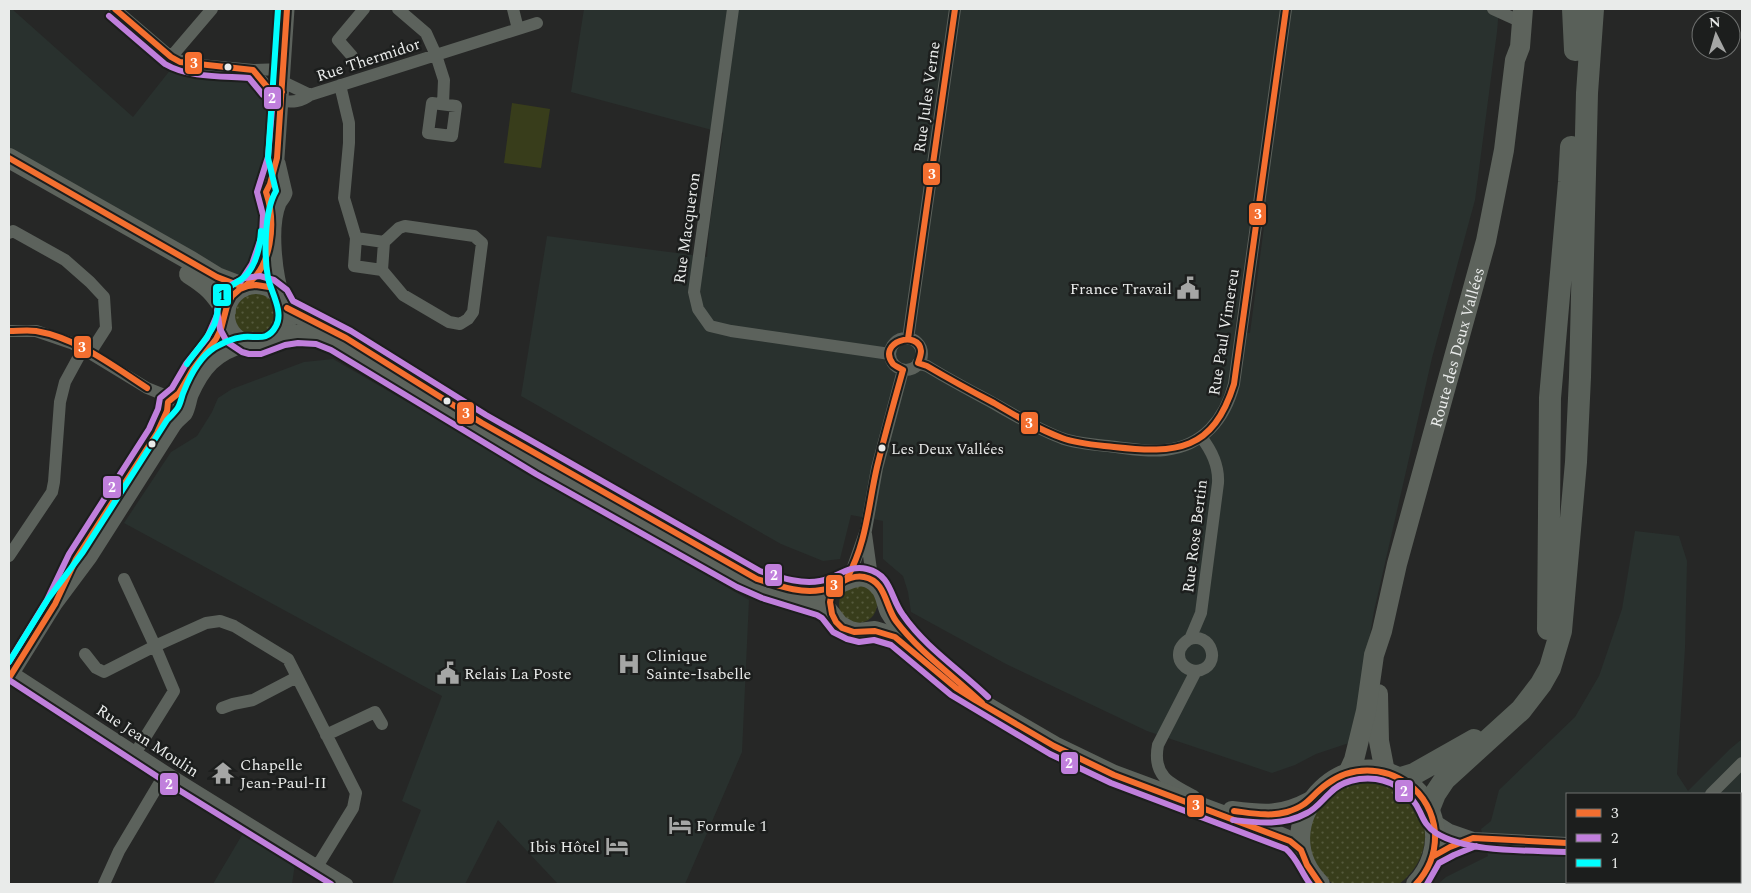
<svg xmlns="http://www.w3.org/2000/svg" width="1751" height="893" font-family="Spectral,serif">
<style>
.built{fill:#29312e;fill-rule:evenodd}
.green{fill:url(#green-dots)}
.pitch{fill:#383d1b}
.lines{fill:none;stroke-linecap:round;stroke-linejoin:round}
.minor{stroke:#5c625c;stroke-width:12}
.tertiary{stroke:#5c625c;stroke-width:15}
.primary{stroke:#5d635c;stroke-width:20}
.motorway{stroke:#596059;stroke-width:22}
.bus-1-casing{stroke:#1c1e1d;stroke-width:10}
.bus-2-casing{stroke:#1c1e1d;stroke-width:10}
.bus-3-casing{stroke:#1c1e1d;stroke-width:10}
.bus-1{stroke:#f46f30;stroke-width:6}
.bus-2{stroke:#c07fdc;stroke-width:6}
.bus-3{stroke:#0ff;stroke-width:6}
.bus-dot{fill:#e9ebea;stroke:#1c1e1d;stroke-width:2}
.labels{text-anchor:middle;stroke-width:5;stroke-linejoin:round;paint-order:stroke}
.bus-label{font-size:15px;fill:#e9ebea;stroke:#1c1e1d;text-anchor:start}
.street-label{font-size:16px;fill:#e9ebea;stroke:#1c1e1d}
.poi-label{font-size:16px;fill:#e9ebea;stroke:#1c1e1d;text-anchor:start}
.line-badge{stroke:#1c1e1d;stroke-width:2}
.badge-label{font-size:14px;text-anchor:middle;font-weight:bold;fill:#fff}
.pale-badge-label{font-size:14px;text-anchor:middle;font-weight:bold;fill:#111}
</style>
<defs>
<pattern id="green-dots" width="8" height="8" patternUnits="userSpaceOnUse" patternTransform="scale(1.25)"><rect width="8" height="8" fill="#383d1b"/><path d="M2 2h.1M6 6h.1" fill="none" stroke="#55593c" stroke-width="1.8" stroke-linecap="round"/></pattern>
</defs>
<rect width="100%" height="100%" fill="#262726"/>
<path class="built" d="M9 9H12L133 117 171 69 278 85 255 267 225 289 9 165Z
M584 9H1499L1497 32 1475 200 1432 358 1374 611 1352 742 1316 754 1295 765 1272 773 1147 731 1006 664 911 612 908 592 903 576 883 559V521L851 515 840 559 823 561 781 544 521 396 547 236 707 257 709 229 723 133 571 92ZM1253 203 1267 204 1250 333 1235 331Z
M333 359 749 600 742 752 685 884H558L498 820 465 884H392L421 810 402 801 442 696 124 523 171 452 197 436 212 412 218 398 232 389 304 362Z
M1635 531 1679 536 1687 561 1685 648 1677 774 1688 791 1730 749 1742 739V884H1438L1446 877 1488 856 1481 829 1491 821 1499 790 1575 717 1599 676 1622 609ZM1567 794H1740V882H1567Z
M245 830 296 857 292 884H213Z"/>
<path class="green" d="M232 314a24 24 0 1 1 48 0a24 24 0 1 1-48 0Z
M839 604a19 19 0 1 1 38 0a19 19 0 1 1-38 0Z
M1370 775C1379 780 1405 790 1411 796 1414 799 1415 803 1417 806 1433 833 1424 866 1399 884H1333L1321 874 1314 865 1307 831 1327 790Z"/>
<path class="pitch" d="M512 103 550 109 541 168 504 163Z"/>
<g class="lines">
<path class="minor" d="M115 9 171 57 189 64 253 70 283 69
M398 9 426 33 436 55 444 80 443 104
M513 9 518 29
M733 9 694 292 698 309 710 326 731 331 890 354
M1493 9 1515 19
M352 56 338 40 364 9
M171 57 212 9
M253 70 268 88 282 92
M283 82 310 95
M340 85 349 123V143L344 198 356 238
M282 101C293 102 301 102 310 95L537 23
M432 103 456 106 452 136 428 133Z
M405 226 474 236 482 243 473 312 468 319 460 324 449 322 403 295 382 270 384 242 399 228Z
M9 233 13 231 65 260 90 282 104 297 106 328 90 353
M382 270 354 266 356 238 384 242
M9 331H36L71 343 83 349 147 388 172 398
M890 354a16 16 0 1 1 32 0a16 16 0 1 1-32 0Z
M908 339 955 9
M918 363 927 366C948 379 971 391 993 403 1016 416 1039 430 1064 439 1080 444 1099 445 1116 447 1132 449 1149 452 1165 450 1203 446 1225 419 1234 384L1286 9
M866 534 871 570 876 582
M9 556 52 492 54 482 60 402 65 382 83 349
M847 578 853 567 866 530 877 468 903 370
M1190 639 1201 613 1218 483C1219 466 1212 451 1201 437
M85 654 96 668 104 672 155 646 124 579
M9 670 166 772 347 884
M222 708 233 704 253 700 297 677
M326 735 375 712 382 724
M136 752 174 691 155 646 206 623 220 621 234 626 288 659 356 793 353 808 318 865
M1711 794 1742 763
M1194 796C1170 784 1152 776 1158 745L1196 671C1225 667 1210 629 1188 640 1185 642 1182 645 1180 649 1176 661 1185 670 1196 671
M1433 819 1450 830 1473 838 1567 843
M1432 857 1450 847 1473 838
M1704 882 1708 884
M104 884 119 851 166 772"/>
<path class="tertiary" d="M278 163 285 193C284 197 281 200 279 203 269 227 275 275 283 299
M270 184 277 158 287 9
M248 286 257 275 262 266 269 242 270 205 266 192 270 184 279 183
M153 440 165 418 167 411 168 402 179 394 193 369 214 343 223 325 225 317
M68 575 76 559 139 461
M9 678 55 604 90 557 174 425C177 421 182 417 185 414 188 409 189 401 191 395 203 368 216 353 245 345"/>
<g class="primary">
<path d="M9 158 191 261 217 277 243 287"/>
<path d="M189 274C208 286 214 292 226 311"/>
<circle cx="256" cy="315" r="31"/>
<path d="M287 308 338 334"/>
<path d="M279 337 301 334 321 337 348 349 540 466 741 579 765 590 792 597 821 607 828 611 839 625 850 631 859 633 875 631 895 637 956 688 975 700 1054 746 1114 775 1276 835 1290 841 1301 850"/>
<path d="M789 588C800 589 810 591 820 590 842 587 861 563 880 587 886 594 886 604 890 612 896 623 907 632 916 641"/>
<path d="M1378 694 1379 741 1385 772"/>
<path id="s1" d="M1348 773 1354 760 1366 711 1374 655 1382 631 1397 564 1486 241 1504 150 1515 60 1520 47 1523 9"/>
<path d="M1232 811C1264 815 1281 817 1311 801"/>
<path d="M1320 884C1262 826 1343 734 1409 784 1422 794 1431 808 1434 825 1438 846 1431 869 1416 884"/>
</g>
<path class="motorway" d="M1573 9 1575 50
M1548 629 1550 398 1569 182 1571 147
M1401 778 1414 774 1474 740
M1429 809 1435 794 1445 779 1521 710 1541 684 1550 668 1561 631 1576 462 1580 377 1587 93 1593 9"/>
<defs>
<path id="bus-1" d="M115 9 171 57 180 62 253 70 268 88 282 92
M9 158 217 277 243 287C273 269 276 222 266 192L270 184 277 158 287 9
M287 308 346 338 482 423 757 579C777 585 799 594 821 590 836 588 848 574 864 577 886 581 885 606 896 621 920 653 954 676 982 703
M9 331C18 331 28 330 36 331 77 338 113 366 147 388
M908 339 955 9
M903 370C900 368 895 366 893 364 876 342 919 329 921 351 921 355 919 360 918 363L927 366C949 379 971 391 994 403 1016 416 1038 429 1062 438 1078 444 1097 445 1114 447 1177 454 1213 451 1234 384L1286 9
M847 578 837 586 832 593 830 602 832 614 836 622 842 628 854 632 875 631 895 637 956 688 975 700 1054 746 1114 775 1290 841 1301 850 1307 865 1320 884
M847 578C867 542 868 506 877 467 885 434 894 402 903 370
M9 678 55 604 76 559 157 433 167 411 168 402 179 393 193 369 216 339 221 329 227 306 232 296 240 289 248 286 256 285 269 287
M1234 811C1251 813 1270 817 1287 812 1310 805 1310 796 1327 784 1351 766 1383 766 1408 784 1424 795 1433 813 1435 832 1436 852 1429 870 1416 884
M1432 857 1450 847 1473 838 1567 843"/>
<path id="bus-2" d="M109 16 165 64C189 78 222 76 249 78L263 95 273 98 268 157 257 192 263 215 262 235 252 264 241 281
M9 662 47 600 69 554 149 429 158 409 160 398 172 388 186 364 207 338 217 315
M9 680 161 779 331 884
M988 697C960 670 925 647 903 615 890 598 892 575 867 569 849 564 837 578 820 581 801 585 779 577 760 571L486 415 351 331 293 301 287 290 274 280 260 276 245 278 232 284 222 295 217 310 220 329 227 342 242 352 249 354H261L285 345 298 343 316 344 331 350 536 474 737 587 762 598 817 615 822 618 833 632 847 639 859 642 874 640 891 645 951 695 1050 754 1111 783 1286 849C1297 858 1301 872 1310 884
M1233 820C1259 823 1283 826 1307 813 1317 808 1322 800 1330 793 1341 781 1360 777 1376 779 1395 782 1412 794 1420 812 1424 821 1427 827 1436 833 1468 853 1528 850 1567 852
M1427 884 1439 863 1454 855 1476 846"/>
<path id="bus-3" d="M187 364C195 351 207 340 214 325 218 316 217 305 222 295 228 286 235 284 243 278 256 267 260 247 261 231
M9 662 48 599 83 552 167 420C170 417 174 413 177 409 181 404 181 397 184 391 190 376 200 357 214 348 223 343 232 338 243 337 255 335 267 343 276 326 284 312 271 292 268 278 264 256 264 211 276 191L268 158 278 9"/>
</defs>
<use href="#bus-1" class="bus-1-casing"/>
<use href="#bus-2" class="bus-2-casing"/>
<use href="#bus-3" class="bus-3-casing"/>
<use href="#bus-1" class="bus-1"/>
<use href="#bus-2" class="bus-2"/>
<use href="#bus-3" class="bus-3"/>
</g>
<defs>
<symbol id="civic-bare" viewBox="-9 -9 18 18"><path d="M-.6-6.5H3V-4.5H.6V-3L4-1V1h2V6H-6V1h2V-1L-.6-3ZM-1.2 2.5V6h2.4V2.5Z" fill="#a5a6a5" stroke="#1c1e1d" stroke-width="2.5" paint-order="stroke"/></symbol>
<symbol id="hospital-bare" viewBox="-9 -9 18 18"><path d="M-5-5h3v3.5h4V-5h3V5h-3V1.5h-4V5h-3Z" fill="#a5a6a5" stroke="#1c1e1d" stroke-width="2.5" paint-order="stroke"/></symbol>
<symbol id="temple-bare" viewBox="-9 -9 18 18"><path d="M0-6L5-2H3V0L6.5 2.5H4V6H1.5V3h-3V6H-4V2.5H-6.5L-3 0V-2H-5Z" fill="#a5a6a5" stroke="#1c1e1d" stroke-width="2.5" paint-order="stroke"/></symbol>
<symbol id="hotel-bare" viewBox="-9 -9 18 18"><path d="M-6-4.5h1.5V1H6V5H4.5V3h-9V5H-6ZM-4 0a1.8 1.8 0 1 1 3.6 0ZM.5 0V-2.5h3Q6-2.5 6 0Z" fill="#a5a6a5" stroke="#1c1e1d" stroke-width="2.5" paint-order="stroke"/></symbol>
</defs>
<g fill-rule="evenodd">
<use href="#civic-bare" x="1172" y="272" width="32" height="32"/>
<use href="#hospital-bare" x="613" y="648" width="32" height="32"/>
<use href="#civic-bare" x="432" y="657" width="32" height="32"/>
<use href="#temple-bare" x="207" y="757" width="32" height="32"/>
<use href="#hotel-bare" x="664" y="809" width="32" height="32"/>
<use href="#hotel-bare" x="601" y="830" width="32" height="32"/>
</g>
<g class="bus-dot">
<circle cx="228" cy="67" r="4.5"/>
<circle cx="447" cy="401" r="4.5"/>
<circle cx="152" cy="444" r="4.5"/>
<circle cx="882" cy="448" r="4.5"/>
</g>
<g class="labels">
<g class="bus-label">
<text x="891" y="454">Les Deux Vallées</text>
</g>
<g class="street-label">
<text transform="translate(368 59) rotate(-18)" y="6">Rue Thermidor</text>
<text transform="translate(926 97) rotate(-82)" y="6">Rue Jules Verne</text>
<text transform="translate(686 228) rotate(-82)" y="6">Rue Macqueron</text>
<text transform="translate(1223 332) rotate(-81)" y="6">Rue Paul Vimereu</text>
<text dy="6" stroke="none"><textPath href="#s1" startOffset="440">Route des Deux Vallées</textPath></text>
<text transform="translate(1194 536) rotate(-83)" y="6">Rue Rose Bertin</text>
<text transform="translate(148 740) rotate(33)" y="6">Rue Jean Moulin</text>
</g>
<g class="poi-label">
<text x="1172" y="294" text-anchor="end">France Travail</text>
<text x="646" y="661">Clinique<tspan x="646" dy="18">Sainte-Isabelle</tspan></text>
<text x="464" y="679">Relais La Poste</text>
<text x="240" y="770">Chapelle<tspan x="240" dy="18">Jean-Paul-II</tspan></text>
<text x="696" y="831">Formule 1</text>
<text x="600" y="852" text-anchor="end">Ibis Hôtel</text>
</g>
</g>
<g class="line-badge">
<rect x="184" y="51" width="19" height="24" rx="5" fill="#f46f30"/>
<rect x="263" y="86" width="19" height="24" rx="5" fill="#c07fdc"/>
<rect x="922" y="162" width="19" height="24" rx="5" fill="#f46f30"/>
<rect x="1248" y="202" width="19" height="24" rx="5" fill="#f46f30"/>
<rect x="212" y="283" width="20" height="24" rx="5" fill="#0ff"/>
<rect x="73" y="335" width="19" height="24" rx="5" fill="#f46f30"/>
<rect x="456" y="401" width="19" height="24" rx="5" fill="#f46f30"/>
<rect x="1020" y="411" width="19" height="24" rx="5" fill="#f46f30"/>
<rect x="102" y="475" width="20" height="24" rx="5" fill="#c07fdc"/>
<rect x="764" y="563" width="19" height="24" rx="5" fill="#c07fdc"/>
<rect x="825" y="574" width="19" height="24" rx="5" fill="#f46f30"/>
<rect x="1060" y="751" width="19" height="24" rx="5" fill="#c07fdc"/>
<rect x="159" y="772" width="20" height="24" rx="5" fill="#c07fdc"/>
<rect x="1394" y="779" width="20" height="24" rx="5" fill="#c07fdc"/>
<rect x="1186" y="794" width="19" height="24" rx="5" fill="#f46f30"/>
</g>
<g class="badge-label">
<text x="194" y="68">3</text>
<text x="272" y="103">2</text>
<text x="932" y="179">3</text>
<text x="1258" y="219">3</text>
<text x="82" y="352">3</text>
<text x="466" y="418">3</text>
<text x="1029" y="428">3</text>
<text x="112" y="492">2</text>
<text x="774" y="580">2</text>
<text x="834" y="590">3</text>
<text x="1069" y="768">2</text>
<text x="169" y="789">2</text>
<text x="1404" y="796">2</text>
<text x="1196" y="810">3</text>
</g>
<g class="pale-badge-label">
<text x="222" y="300">1</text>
</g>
<rect width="1751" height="893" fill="none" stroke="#e9ebea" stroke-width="20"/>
<rect x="1566" y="793" width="175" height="90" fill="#1c1e1d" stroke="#6e706f"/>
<rect x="1576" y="809" width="25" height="8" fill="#f46f30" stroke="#6e706f"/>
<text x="1611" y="818" font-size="15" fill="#e9ebea">3</text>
<rect x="1576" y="834" width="25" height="8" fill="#c07fdc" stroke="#6e706f"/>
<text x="1611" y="843" font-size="15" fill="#e9ebea">2</text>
<rect x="1576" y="859" width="25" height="8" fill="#00ffff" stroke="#6e706f"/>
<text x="1611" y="868" font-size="15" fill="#e9ebea">1</text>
<g transform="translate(1716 35) rotate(355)"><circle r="24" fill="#1c1e1d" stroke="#6e706f"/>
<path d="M0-4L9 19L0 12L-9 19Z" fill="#a5a6a5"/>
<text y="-8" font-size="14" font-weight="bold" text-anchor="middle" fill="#e9ebea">N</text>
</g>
</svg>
